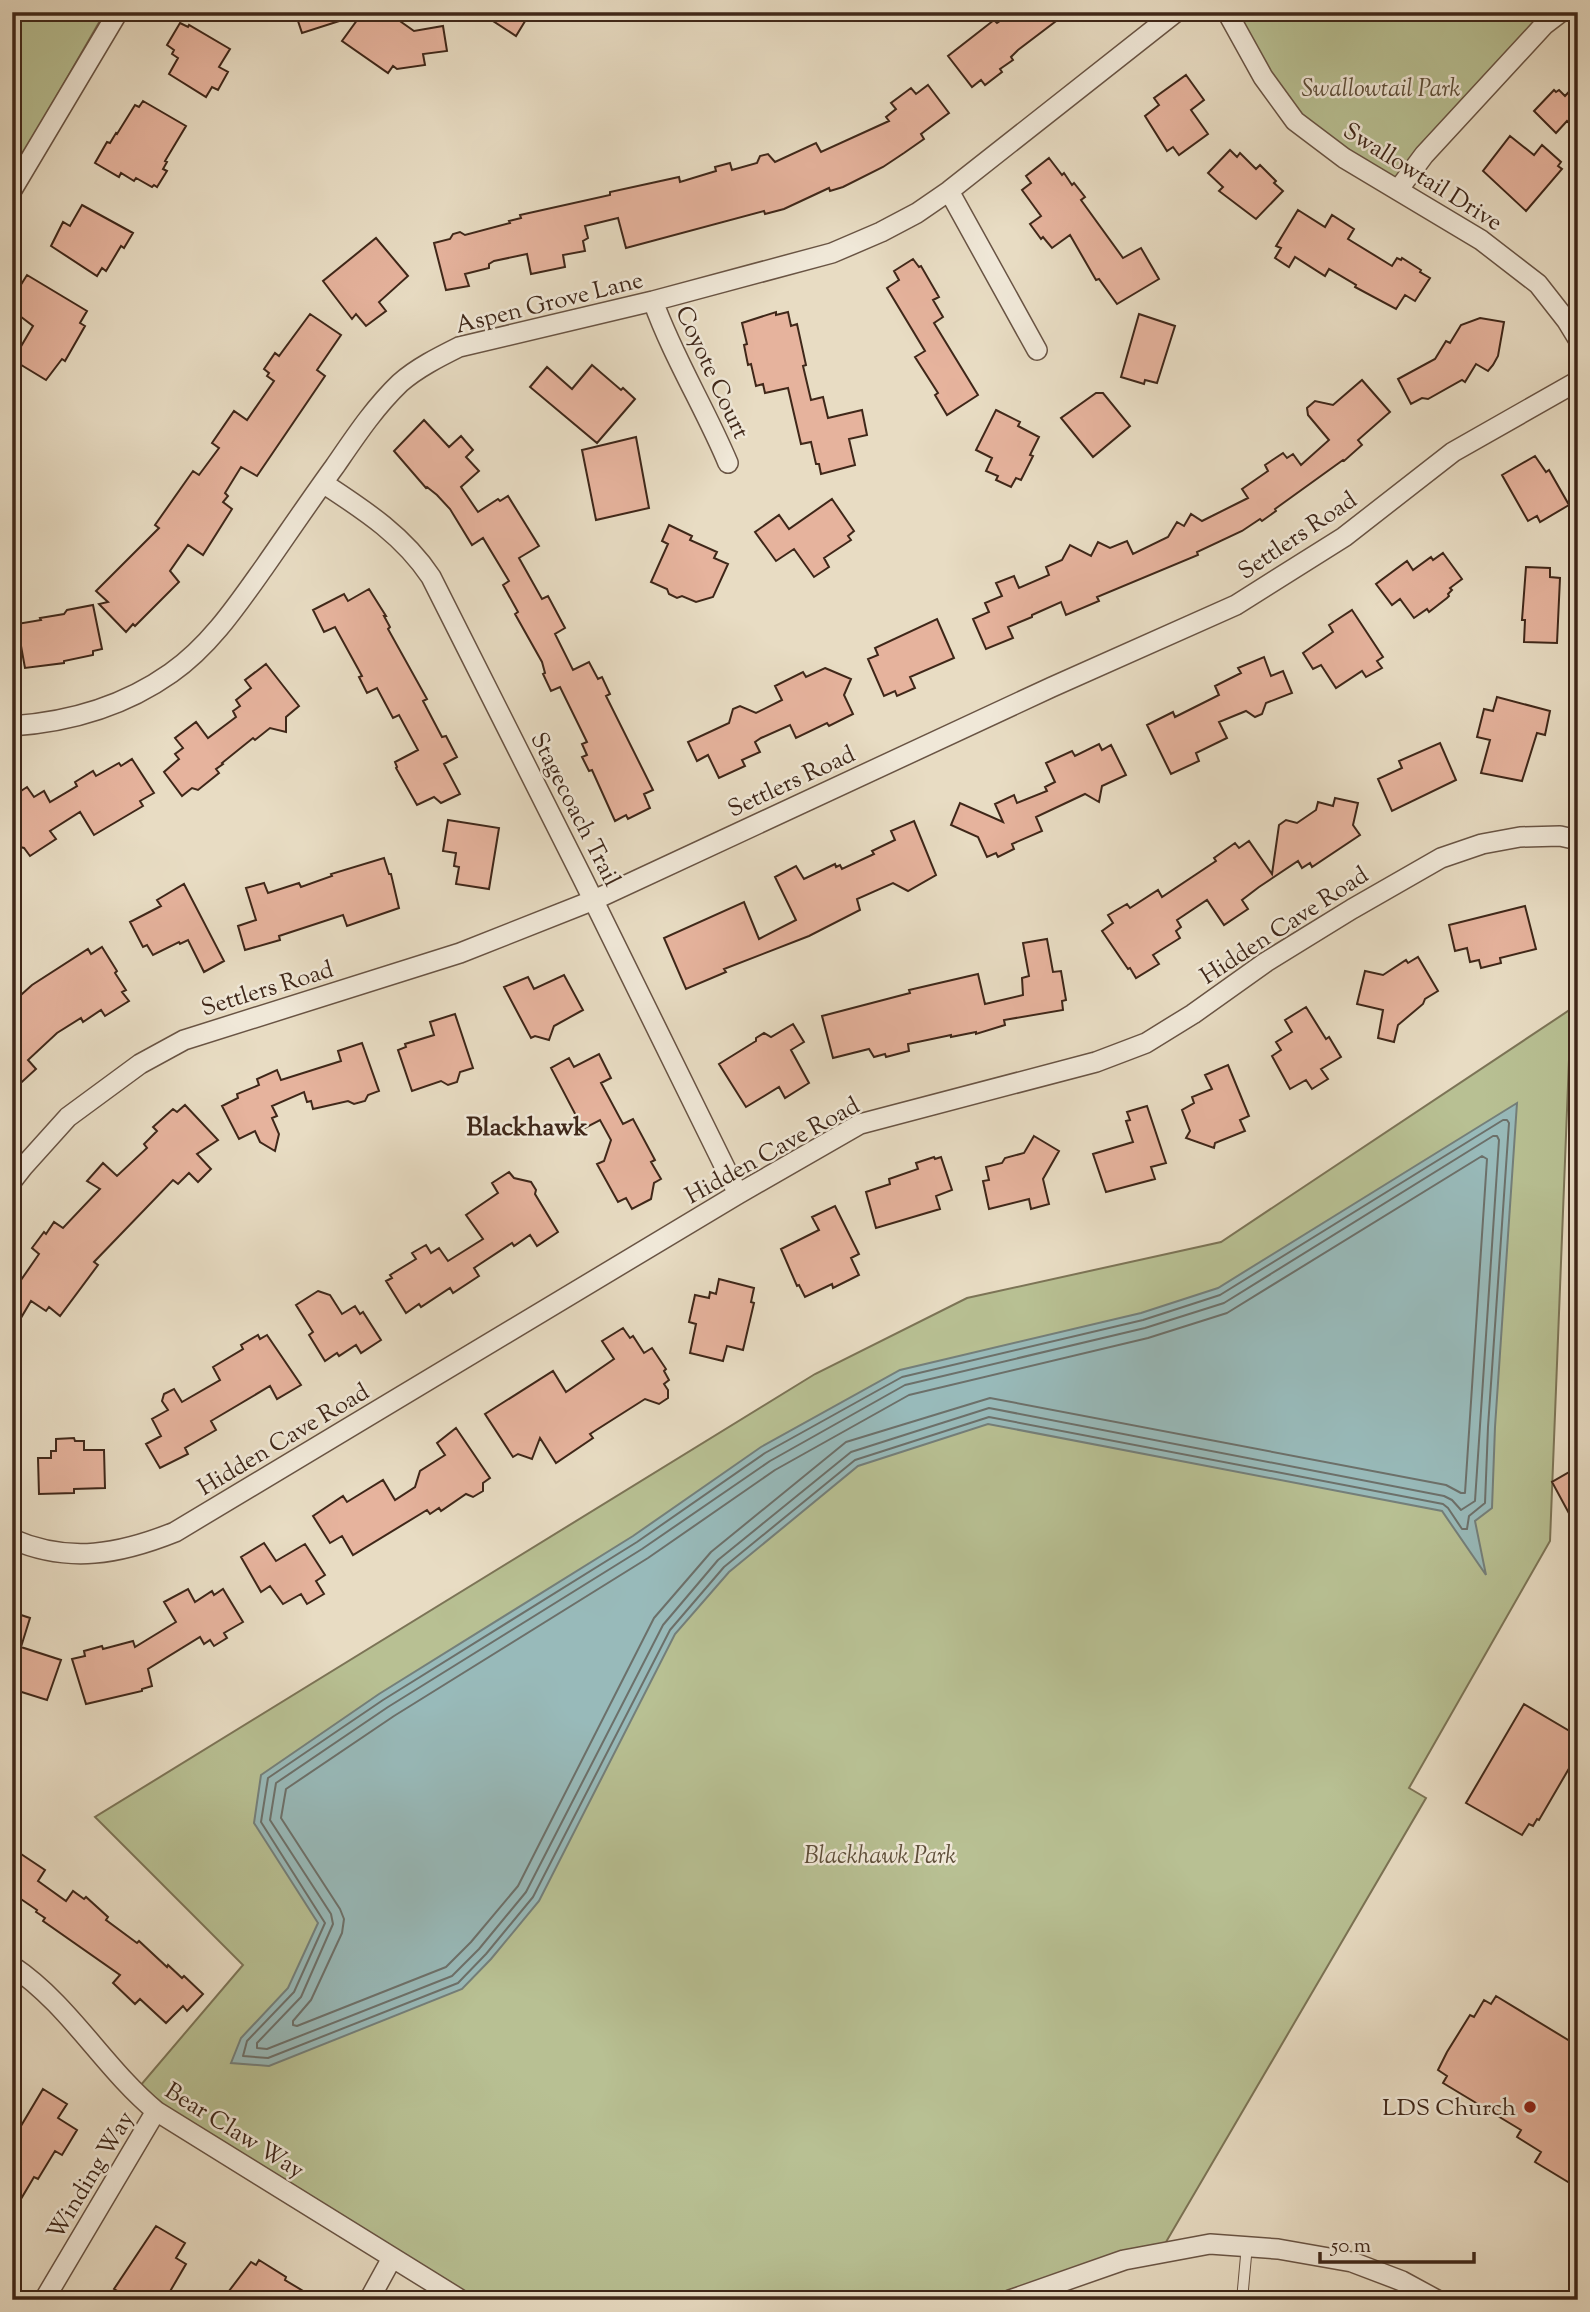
<svg xmlns="http://www.w3.org/2000/svg" width="1590" height="2312" font-family="'Sorts Mill Goudy',serif">
<style>
.green{fill:#b8c093;stroke:#7c7456;stroke-width:2}
.water{fill:#98baba;stroke:#747f7a;stroke-width:2}
.lines{fill:none;stroke-linecap:round;stroke-linejoin:round}
.shore{stroke:#6c706a;stroke-width:2}
.building{fill:#e6b39d;stroke:#3f2719;stroke-width:2}
.lane-casing{stroke:#695444;stroke-width:12}
.street-casing{stroke:#695444;stroke-width:22}
.lane{stroke:#f0e8d8;stroke-width:10}
.street{stroke:#f0e8d8;stroke-width:19}
.poi-dot{fill:#8f2418;stroke:#f0e8d8;stroke-width:2.5}
.labels{text-anchor:middle;stroke-width:5;stroke-linejoin:round;paint-order:stroke}
.park-label{font-size:24px;font-style:italic;fill:#5d4d38;stroke:#f0e8d8}
.street-label{font-size:24px;fill:#3f2719;stroke:#f0e8d8}
.poi-label{font-size:24px;fill:#3f2719;stroke:#f0e8d8;text-anchor:end}
.neighbourhood-label{font-size:26px;font-weight:bold;fill:#3f2719;stroke:#f0e8d8}
</style>
<rect width="100%" height="100%" fill="#e8dcc3"/>
<filter id="stains"><feTurbulence type="fractalNoise" baseFrequency=".00286" numOctaves="4"/><feColorMatrix values="0 0 0 0 .2 0 0 0 0 .09 0 0 0 0 .02 0 0 0 .5 -.17"/></filter>
<radialGradient id="worn" r=".72"><stop offset=".6" stop-color="#630" stop-opacity="0"/><stop offset="1" stop-color="#630" stop-opacity=".3"/></radialGradient>
<path class="green" d="M12 12H105L12 174Z
M1227 12H1561L1398 190 1295 121Z
M1571 1009 1550 1541 1409 1788 1426 1798 1159 2254 1010 2300H461L134 2093 243 1965 95 1817 815 1374 967 1298 1221 1242Z"/>
<path class="water" d="M1517 1103 1495 1427 1492 1508 1475 1521 1486 1575 1442 1511 988 1424 858 1466 729 1572 675 1634 539 1901 491 1959 462 1989 269 2066 231 2063 241 2038 288 1988 318 1923 254 1823 261 1775 379 1694 633 1536 761 1447 900 1370 1141 1313 1218 1288Z"/>
<g class="lines">
<path class="shore" d="M1503 1120H1507L1509 1123 1488 1427 1485 1503 1469 1516 1467 1529H1462L1448 1508 1443 1504 989 1417 855 1460 724 1567 670 1630 533 1897 486 1954 458 1983 268 2058 243 2056 247 2041 294 1992 325 1923 261 1822 268 1778 383 1700 637 1542 765 1453 902 1377 1143 1320 1220 1295Z
M1493 1136H1497L1499 1140 1475 1501 1461 1510 1452 1500 1444 1496 989 1408 851 1452 718 1560 663 1625 526 1892 479 1949 452 1976 267 2049 257 2048V2043L301 1997 333 1924 331 1914 270 1820 276 1783 388 1707 642 1549 770 1461 905 1385 1145 1328 1224 1303Z
M1482 1156 1487 1159 1465 1493H1461L1446 1485 990 1398 846 1442 711 1552 654 1618 518 1886 471 1942 446 1967 297 2026 293 2025V2021L311 2000 342 1933 344 1919 340 1909 281 1818 286 1789 394 1716 648 1558 775 1470 909 1395 1148 1338 1227 1313Z"/>
</g>
<path class="building" d="M295 12H355V16L302 33Z
M363 12H387L414 31 443 26 447 51 423 54 425 65 397 69 393 66 388 73 342 41Z
M1013 12H1068L1018 50 1011 57 1013 60 1000 69 1002 72 985 85 981 80 972 87 948 56 994 20 997 23Z
M530 13 516 36 490 19Z
M180 23 188 27 189 25 230 49 219 67 228 72 218 90 212 87 206 97 169 74 178 58 172 54 174 50 167 45Z
M1186 75 1204 100 1191 110 1208 134 1179 155 1173 147 1167 151 1145 116 1159 105 1154 98Z
M1578 82V132L1567 121 1556 133 1534 111 1554 90 1556 92 1559 90 1565 96Z
M928 85 949 113 921 134 924 139 904 153 883 167 843 187 830 191 829 188 784 209 765 214 764 211 626 248 618 218 585 226 588 238 583 241 585 251 563 255 565 267 531 274 527 254 494 261 489 264V268L465 274 469 286 446 290 434 243 450 239 453 234 460 232 465 235 510 223 509 221 521 218 520 215 610 195V192L679 177 680 182 716 171 715 167 730 163 732 170 757 163 760 156 768 154 775 162 816 143 821 152 889 121 886 117 896 109 891 103 911 88 916 94Z
M143 101 186 126 165 161 167 162 163 169 167 171 157 187 154 185 152 187 136 178 134 181 121 173 119 177 95 163 107 142 110 143 116 133 117 134 135 105 139 107Z
M1510 136 1534 155 1542 145 1561 162 1558 166 1562 169 1526 211 1483 171Z
M1230 150 1237 157 1240 153 1256 169 1260 165 1276 181 1274 183 1283 191 1256 219 1219 191 1223 187 1208 173Z
M1049 158 1062 175 1064 173 1072 185 1074 183 1085 197 1081 200 1123 258 1141 248 1159 279 1117 304 1099 279 1096 280 1070 235 1052 248 1043 237 1041 239 1030 224 1041 216 1022 190 1031 183 1026 176Z
M82 205 133 233 124 248 121 246 106 271 102 268 97 276 51 246 63 222 70 226Z
M1298 210 1325 227 1332 215 1354 229 1348 239 1392 266 1397 258 1401 260 1402 258 1421 270 1420 272 1430 278 1415 301 1405 295 1396 309 1355 287 1356 285 1329 269 1325 276 1295 257 1289 267 1275 258 1281 248 1276 246Z
M376 238 408 276 379 302 386 311 366 326 356 314 352 319 323 281Z
M913 259 919 267 921 266 939 297 933 300 943 317 934 323 978 395 947 415 935 395 938 393 915 357 925 351 887 288 899 280 894 271Z
M27 275 87 311 80 323 85 326 65 361 62 359 46 380 13 360 33 326 12 310V299Z
M776 312V315L788 312 791 326 797 324 806 365 803 366 811 400 823 397 828 418 862 410 867 435 849 439 855 465 821 474 819 464H816L811 442 801 444 788 388 765 393 763 384 756 386 751 364 748 365 744 345 747 344 742 323Z
M310 314 341 335 317 370 325 376 257 476 241 467 225 493 228 496 223 502 232 509 203 555 188 545 170 571 179 582 135 626 133 624 126 632 99 604 108 602 96 591 159 528 155 525 193 471 199 475 219 448 212 443 234 411 247 420 274 381 267 376 269 373 264 369 275 353 279 356Z
M1139 314 1175 326 1157 383 1145 380 1144 384 1121 377Z
M1480 318 1504 322 1498 356 1493 365 1488 371 1476 364 1465 382 1462 380 1428 399 1422 398 1411 404 1398 379 1435 359 1446 341 1450 343 1461 325Z
M592 365 621 390 623 388 635 399 597 443 530 387 547 367 572 389Z
M1362 380 1390 412 1358 440 1362 445 1344 461 1343 460 1275 509 1276 511 1262 521 1260 519 1242 531 1197 552 1198 555 1097 597 1099 601 1066 615 1061 602 1032 615V617L1008 627 1013 638 986 649 973 619 989 612 985 603 1002 596 996 583 1014 576 1019 588 1049 575 1046 567 1062 560 1070 545 1091 556 1098 542 1110 548 1127 541 1133 554 1168 537 1177 522 1184 526 1191 514 1202 521 1248 498 1242 489 1268 471 1265 465 1283 453 1287 458 1293 454 1301 465 1329 440 1308 415 1307 408 1315 401 1333 405Z
M1096 393H1103L1130 426 1093 457 1061 418Z
M996 410 1020 422 1018 426 1039 437 1030 455 1033 456 1021 480 1016 478 1011 487 996 480 998 476 986 471 992 458 976 450Z
M424 420 449 447 461 436 473 450 466 457 479 471 461 487 478 512 498 499 500 501 508 496 539 546 519 558 542 599 548 596 565 628 555 634 573 670 589 662 598 679 602 677 610 694 606 696 653 790 644 794 650 808 628 819 626 815 615 821 592 770 589 771 582 757 587 755 582 744 587 742 560 687 551 691 543 674 545 673 542 662 515 614 518 612 503 585 509 581 483 538 472 545 450 509 437 495 427 487 426 488 394 451Z
M636 437 649 508 596 520 582 450Z
M1535 456 1546 472 1549 470 1569 505 1540 522 1537 516 1528 521 1502 475Z
M832 499 854 531 848 536 851 540 824 558 829 567 814 577 794 549 776 561 755 532 779 515 789 529Z
M669 525 692 536 690 540 717 552 714 558 728 564 713 597 696 602 682 596 677 598 669 594 667 589 651 582 668 544 662 541Z
M1443 553 1462 579 1450 588 1452 590 1448 594 1449 596 1447 598 1429 612 1427 609 1414 618 1400 599 1392 605 1376 584 1407 561 1413 570 1431 557 1433 560Z
M1526 567 1550 568V577L1560 578 1557 643 1524 642 1525 620H1522Z
M369 589 386 616H384L390 627 388 629 427 699 423 701 442 737 446 736 457 757 444 764 460 794 441 803 434 797 417 805 396 768 397 767 395 762 418 750 399 715 393 718 377 688 367 693 359 677 362 676 335 627 324 632 313 610 344 594 348 601Z
M93 605 102 649 93 651V655L64 661V663L25 668 17 624 41 620 40 618 64 614 67 610Z
M1352 610 1383 657 1377 661 1382 668 1366 677 1362 671 1336 688 1321 665 1313 669 1303 653 1333 632 1329 625Z
M937 619 954 658 910 677 915 688 897 696 895 691 884 696 868 659 878 655 875 648Z
M1264 657 1271 676 1283 671 1292 693 1266 703 1262 714 1255 717 1246 711 1219 722 1227 738 1196 753 1199 761 1171 774 1147 725 1173 712 1175 717 1219 695 1215 686 1241 673 1238 668Z
M266 664 299 706 286 717V732L270 728 255 740 253 738 222 763 223 764 216 769 219 773 198 790 192 788 182 796 164 772 179 759 175 754 183 748 175 738 196 722 208 738 236 717 233 711 240 706 236 700 251 688 245 680Z
M825 668 851 679 844 695 853 714 829 726 827 723 796 738 790 725 761 738 755 742 760 752 742 760 745 766 719 778 708 755 697 761 688 742 729 723 733 709 740 706 756 713 782 700 775 686 803 672 806 677Z
M1497 697 1550 711 1545 735 1537 733 1522 781 1481 773 1490 740 1477 737 1484 709 1493 711Z
M1440 743 1456 780 1392 811 1378 779 1402 768 1399 761Z
M1099 744 1102 750 1111 745 1126 775 1102 786 1099 802 1085 794 1036 817 1042 831 1012 844 1014 849 998 857 996 853 987 857 978 837 951 825 960 803 1003 822 995 804 1014 795 1017 803 1047 791 1045 787 1055 782 1046 763 1072 751 1075 756Z
M132 759 154 793 140 801 143 806 94 835 80 812 50 831 56 839 30 856 24 848 12 845V797L27 787 34 797 44 791 50 802 77 786 75 782 93 771 96 776 119 763 121 766Z
M1335 798 1358 803 1353 825 1360 835 1312 867 1310 863 1302 868 1298 861 1259 887 1242 900 1248 909 1224 925 1207 900 1177 920 1181 927 1176 931 1180 938 1153 955 1159 964 1136 978 1130 968 1128 969 1102 931 1113 923 1108 915 1127 904 1130 908 1158 890 1162 897 1216 861 1214 858 1235 843 1239 848 1249 841 1272 874 1279 825 1286 820 1297 823 1316 810 1318 802 1333 806Z
M448 820 499 828 489 889 456 884 459 867 454 866 456 853 443 851Z
M914 821 936 875 908 891 893 883 857 899 860 910 809 936 724 969 726 972 686 989 664 938 744 902 759 939 796 920 775 877 796 866 804 879 835 864 836 867 840 865 842 869 874 854 872 851 895 840 891 831Z
M384 858 389 874H391L399 908 347 926 343 915 279 936 280 940 245 950 238 926 256 920 246 888 264 883 268 893 299 883 301 887 332 876 331 874Z
M184 884 224 961 204 972 188 940 180 944 179 942 153 955 147 945 143 947 130 922 161 906 157 900Z
M1525 906 1536 949 1500 958 1501 963 1481 968 1479 960 1470 962 1467 948 1455 951 1449 925Z
M1047 939 1053 972 1061 971 1066 1000 1062 1001 1063 1010 1004 1020 1005 1025 976 1034V1032L951 1037V1035L908 1044 909 1051 886 1057 885 1054 874 1057 869 1049 833 1058 822 1016 910 993 909 990 978 974 985 1004 1023 995 1022 978 1029 976 1023 943Z
M102 947 117 971 115 973 126 990 122 992 129 1001 105 1016 101 1010 83 1022 81 1018 57 1033 28 1060 36 1069 12 1091V1003L32 985 88 949 91 954Z
M1418 957 1438 991 1425 999 1423 1004 1398 1025 1394 1042 1378 1038 1383 1010 1357 1004 1365 971 1383 975 1406 960 1408 963Z
M564 975 583 1010 554 1026 549 1040 535 1036 531 1038 504 987 528 977 534 989Z
M1306 1007 1326 1039 1329 1037 1341 1057 1321 1069 1328 1079 1312 1089 1306 1080 1290 1089 1272 1056 1281 1050 1276 1042 1292 1032 1285 1020Z
M455 1014 473 1068 460 1072 457 1082 448 1085 441 1081 412 1091 398 1050 406 1047 405 1044 434 1035 430 1022Z
M793 1024 804 1042 791 1050 809 1083 785 1098 779 1087 746 1107 719 1064 756 1041V1038L764 1033 771 1037Z
M362 1043 379 1091 368 1095 365 1101 354 1104 348 1101 313 1109 311 1101 307 1102 304 1092 272 1106 277 1116 272 1118 279 1134 275 1151 260 1142 255 1131 239 1139 222 1106 238 1098 237 1094 259 1085 257 1079 277 1070 281 1080 341 1061 338 1051Z
M599 1054 611 1078 601 1083 623 1124 633 1119 655 1160 651 1162 661 1179 654 1183 651 1199 632 1209 626 1198 618 1202 597 1164 604 1161 611 1140 600 1120 585 1128 582 1127 551 1068 569 1058 574 1067Z
M1228 1065 1249 1116 1240 1120 1245 1131 1215 1143 1214 1148 1186 1138 1190 1131 1182 1110 1194 1103 1192 1097 1212 1089 1205 1075Z
M185 1105 218 1140 197 1154 211 1169 198 1182 189 1173 178 1184 173 1180 94 1262 98 1265 60 1316 49 1307 46 1311 31 1301 12 1333V1293L39 1254 32 1248 44 1232 46 1234 54 1222 63 1228 100 1189 87 1181 103 1163 117 1176 147 1148 144 1144 157 1131 153 1127 173 1109 177 1112Z
M1147 1106 1166 1163 1151 1167 1155 1179 1106 1192 1093 1154 1133 1142 1126 1121 1130 1120 1127 1112Z
M1034 1136 1059 1151 1043 1179 1049 1204 1031 1209 1029 1199 989 1209 983 1181 989 1180 986 1167 1002 1163 1005 1158 1024 1153Z
M934 1157 935 1159 941 1157 952 1190 936 1196 940 1209 876 1228 866 1192 890 1184 889 1179 918 1169 916 1163Z
M509 1172 514 1178 531 1182 536 1190 535 1194 558 1232 537 1246 530 1235 514 1246 512 1243 474 1268 479 1276 453 1293 450 1288 421 1307 419 1304 406 1313 386 1281 392 1278 390 1275 416 1259 412 1253 426 1245 431 1253 439 1248 448 1261 483 1239 466 1215 498 1193 492 1183Z
M835 1206 859 1254 851 1258 859 1275 833 1288 832 1284 805 1297 799 1285 797 1286 781 1249 819 1230 812 1217Z
M719 1279 754 1288 751 1302 754 1303 743 1350 727 1346 723 1361 690 1353 696 1324 689 1322 695 1295 709 1298 710 1292 716 1294Z
M318 1291 330 1295 342 1314 355 1306 360 1314 363 1312 381 1340 361 1353 356 1345 339 1356 337 1353 325 1361 309 1335 313 1332 296 1305Z
M623 1328 630 1338 633 1336 644 1353 652 1348 666 1369 664 1371 669 1380 664 1384 668 1390V1398L659 1404 645 1399 590 1434 593 1438 556 1463 540 1438 532 1459 518 1454 513 1457 485 1414 553 1371 566 1392 614 1359 602 1341Z
M258 1335 260 1339 267 1335 301 1385 277 1399 270 1386 211 1421 216 1430 185 1448 188 1454 160 1468 146 1444 161 1436 152 1419 168 1410 162 1401 164 1394 174 1389 182 1402 220 1380 213 1367 243 1349 241 1345Z
M456 1428 490 1478 483 1483V1491L473 1497 466 1494 441 1511 439 1508 430 1514 427 1510 353 1555 342 1536 330 1543 313 1516 343 1496 347 1502 383 1480 395 1500 415 1487 420 1471 445 1455 437 1443Z
M74 1438 75 1441H84V1450H104L105 1488 74 1489V1493L39 1494 38 1458H51V1451H56V1439Z
M1578 1467V1530L1552 1482Z
M264 1543 276 1561 305 1544 325 1575 316 1581 324 1594 307 1604 301 1594 283 1604 270 1586 261 1592 241 1557Z
M188 1589 195 1602 212 1591 214 1595 223 1589 243 1622 224 1633 227 1638 214 1646 210 1640 204 1644 200 1637 148 1669 152 1686 142 1689V1691L86 1704 72 1659 85 1656 84 1651 102 1646 103 1649 133 1641 135 1647 176 1622 164 1602Z
M12 1612 30 1618 21 1647 61 1660 47 1700 12 1689Z
M1524 1704 1578 1736V1753L1539 1820 1537 1819 1533 1826 1529 1824 1522 1835 1466 1803Z
M12 1848 45 1870 38 1881 66 1901 73 1891 84 1899 86 1897 108 1917 106 1920 137 1943 139 1941 167 1967 168 1965 182 1978 184 1976 203 1994 187 2011 183 2006 166 2023 140 1999 135 2004 113 1983 120 1975 43 1921 45 1918 36 1912 37 1910 12 1893Z
M1496 1996 1578 2046V2188L1535 2162 1541 2152 1517 2137 1521 2130 1443 2083 1447 2076 1438 2070 1447 2052 1470 2015 1474 2017 1484 2000 1491 2004Z
M43 2089 67 2104 58 2118 77 2130 62 2155 55 2151 38 2179 34 2177 12 2214V2141Z
M156 2226 185 2243 176 2258 186 2264 165 2300H116L121 2293 114 2289Z
M259 2260 286 2277 285 2280 318 2300H243L229 2291 251 2262 256 2265Z"/>
<g class="lines">
<defs>
<path id="lane" d="M1242 2300 1247 2245"/>
<path id="street" d="M1227 12 1263 77 1295 121 1344 158 1481 240 1538 284 1567 321 1578 339
M12 190 118 12
M1398 190 1424 155 1544 25 1561 12
M949 191 1037 350
M653 301C673 357 705 408 728 463
M323 483C364 510 403 535 431 577L582 877 738 1194
M12 726C70 722 123 707 171 673 210 646 238 604 265 566 288 533 311 499 335 466 355 437 374 408 400 383 417 368 439 357 459 347L653 301 832 253 881 232 917 213 949 191 1176 12
M12 1181 23 1167 68 1117 140 1064 184 1040 460 953 594 900 1052 687 1236 605 1344 537 1453 452 1578 381
M12 1539C69 1564 120 1554 175 1532L738 1194 860 1124 1096 1062 1146 1043 1193 1014 1266 962 1352 909 1441 858 1482 844 1520 837 1560 836 1578 840
M12 1966C69 2004 104 2068 156 2111L461 2300
M44 2300 156 2111
M369 2300 392 2258
M1010 2300 1124 2260 1210 2244 1278 2249 1352 2262 1402 2281 1437 2300"/>
</defs>
<use href="#lane" class="lane-casing"/>
<use href="#street" class="street-casing"/>
<use href="#lane" class="lane"/>
<use href="#street" class="street"/>
</g>
<circle class="poi-dot" cx="1530" cy="2107" r="7"/>
<g class="labels">
<g class="park-label">
<text x="1381" y="96">Swallowtail Park</text>
<text x="880" y="1863">Blackhawk Park</text>
</g>
<g class="street-label">
<text transform="translate(1423 176) rotate(32)" y="8">Swallowtail Drive</text>
<text transform="translate(549 302) rotate(-14)" y="8">Aspen Grove Lane</text>
<text transform="translate(713 372) rotate(65)" y="8">Coyote Court</text>
<text transform="translate(1297 535) rotate(-34)" y="8">Settlers Road</text>
<text transform="translate(791 781) rotate(-25)" y="8">Settlers Road</text>
<text transform="translate(576 809) rotate(63)" y="8">Stagecoach Trail</text>
<text transform="translate(1284 925) rotate(-33)" y="8">Hidden Cave Road</text>
<text transform="translate(267 988) rotate(-17)" y="8">Settlers Road</text>
<text transform="translate(772 1150) rotate(-29)" y="8">Hidden Cave Road</text>
<text transform="translate(283 1439) rotate(-31)" y="8">Hidden Cave Road</text>
<text transform="translate(235 2130) rotate(32)" y="8">Bear Claw Way</text>
<text transform="translate(90 2175) rotate(-59)" y="8">Winding Way</text>
</g>
<g class="poi-label">
<text x="1516" y="2115">LDS Church</text>
</g>
<g class="neighbourhood-label">
<text x="527" y="1135">Blackhawk</text>
</g>
</g>
<rect width="1590" height="2312" fill="none" stroke="#e8dcc3" stroke-width="42"/>
<rect x="14" y="14" width="1562" height="2284" fill="none" stroke="#3f2719" stroke-width="3.5"/>
<rect x="21" y="21" width="1548" height="2270" fill="none" stroke="#3f2719" stroke-width="2"/>
<path d="M1320 2252v10h154v-10" fill="none" stroke="#3f2719" stroke-width="3.5"/>
<text x="1331" y="2252" font-size="21" fill="#3f2719" stroke="#f0e8d8" stroke-width="5" paint-order="stroke">50 m</text>
<rect width="100%" height="100%" filter="url(#stains)"/>
<rect width="100%" height="100%" fill="url(#worn)"/>
</svg>
